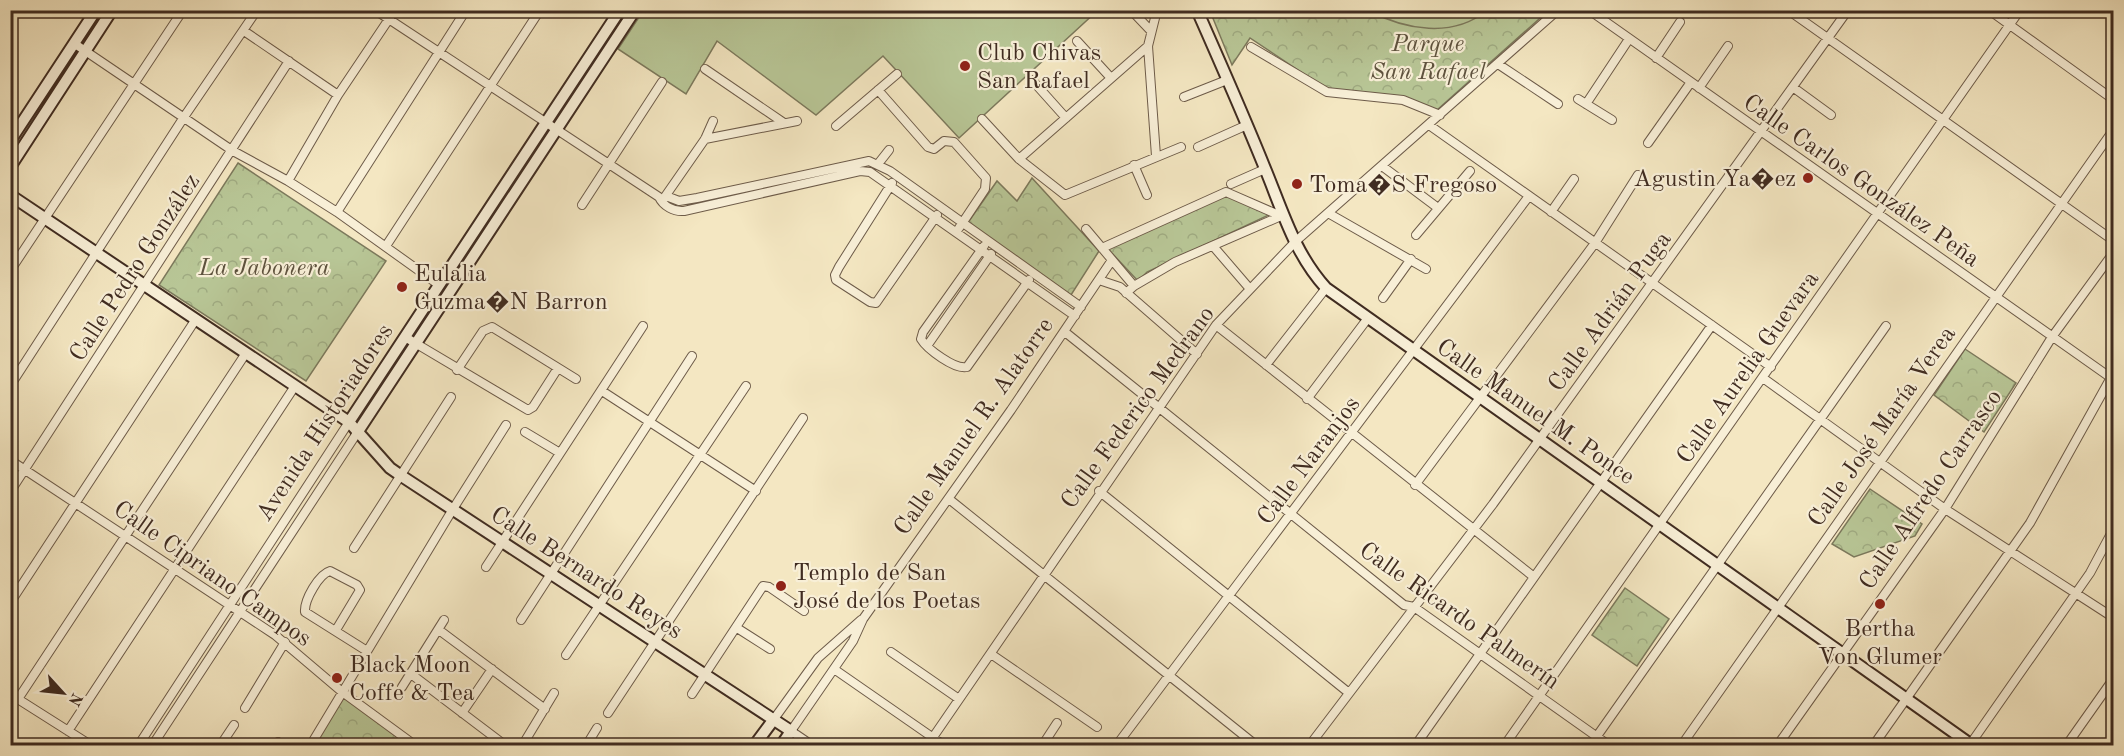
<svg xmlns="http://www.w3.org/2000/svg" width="2124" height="756" font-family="'Old Standard TT',serif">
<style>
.park{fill:url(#park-crowns);stroke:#7c795c;stroke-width:1.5}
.pitch{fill:#b8c696;stroke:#7c795c;stroke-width:1.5}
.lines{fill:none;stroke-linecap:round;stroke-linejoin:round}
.street-casing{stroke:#6d5b49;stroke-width:10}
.secondary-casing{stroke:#402c21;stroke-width:14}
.street{stroke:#f8efd7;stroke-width:8}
.secondary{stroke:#f8efd7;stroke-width:10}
.poi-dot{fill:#8f2418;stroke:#f8efd7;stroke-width:2}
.labels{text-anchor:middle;stroke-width:4.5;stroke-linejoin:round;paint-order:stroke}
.park-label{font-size:24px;font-style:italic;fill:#5e523e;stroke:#f8efd7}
.poi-label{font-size:24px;fill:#402c21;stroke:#f8efd7;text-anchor:start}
.street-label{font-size:24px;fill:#402c21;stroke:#f8efd7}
</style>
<defs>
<pattern id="park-crowns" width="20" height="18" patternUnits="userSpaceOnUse" patternTransform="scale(1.5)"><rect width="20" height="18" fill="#b8c696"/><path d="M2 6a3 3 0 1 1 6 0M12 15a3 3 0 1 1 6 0" fill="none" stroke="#9faa81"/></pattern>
</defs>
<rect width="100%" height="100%" fill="#f4e7c2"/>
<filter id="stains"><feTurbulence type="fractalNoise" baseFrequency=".00333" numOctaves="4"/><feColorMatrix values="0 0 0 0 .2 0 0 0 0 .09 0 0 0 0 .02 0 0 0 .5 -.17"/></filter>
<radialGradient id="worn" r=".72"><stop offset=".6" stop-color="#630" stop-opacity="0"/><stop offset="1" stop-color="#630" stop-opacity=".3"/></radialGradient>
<path class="park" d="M1210 11H1548L1437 110 1325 88 1250 38 1232 65Z
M238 163 386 261 306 381 159 285Z
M1032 178 1099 251 1071 295 967 224 997 181 1017 201Z
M1226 195 1271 214 1147 272 1138 281 1108 249Z
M1965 349 2016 383 1984 432 1934 395Z
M1870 489 1922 524 1915 536 1854 557 1832 544Z
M1625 588 1669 619 1637 666 1592 635Z
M343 696 409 745 314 746Z"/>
<path class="pitch" d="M643 11H1097L959 138 883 56 816 115 717 41 686 94 618 49Z
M1370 11H1486C1453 38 1405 30 1370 11Z"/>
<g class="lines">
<defs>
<path id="street" d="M375 10 659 197C663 206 674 212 684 211L860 171 870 172 1075 316
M1131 10 1151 31
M1589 10 2114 380
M1788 10 2114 241
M1989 10 2114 100
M244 31 338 95
M1077 41 1111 78
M75 44 233 151 288 181 337 212 439 285
M1251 47 1327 92 1403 100 1440 115
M1656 58 1680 22
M1498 64 1558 104
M705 69 784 123
M1032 80 1066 118
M1699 88 1728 46
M1794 88 1831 115
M878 90 928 147 934 149 944 141 954 142 986 178 985 189 959 228
M1184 97 1227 80
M1578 99 1612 120
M1586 104 1629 39
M982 119 1019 159 1065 195 1181 147
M1429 125 1771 367
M836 126 897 74
M705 139 797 121
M1648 143 1691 82
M1198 147 1247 125
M1156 156 1148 46 1157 10
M1019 159 1148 46
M878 164 889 150
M1134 165 1147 195
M1382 166 1438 208
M288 181 338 95 395 10
M892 183 839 267 835 275 836 280 870 302 876 303 937 215
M1231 184 1265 169
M666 196 679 201 697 198 869 161 890 171 1081 307
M664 198 705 139 713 121
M582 205 662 82
M337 212 466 10
M1551 212 1574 179
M1328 213 1426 269
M1086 229 1134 286
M1416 235 1470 171
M386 246 540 10
M984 246 923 332 921 339C927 349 955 370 967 367L1029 280
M1213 246 1250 289
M1102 248 1226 192 1281 216
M10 271 183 10
M1099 280 1120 287 1197 354
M1126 293 1134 286 1175 262 1281 216
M1383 298 1411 259
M1216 325 1534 577
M1065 332 1404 605 1414 607 1610 746
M405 337 528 410 533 407 558 368
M927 346 991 254
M1266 365 1326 288
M457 370 483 331 492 327 576 379
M1763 378 1945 509 2114 618
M10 386 184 117 257 10
M602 391 756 491
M1307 399 1368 318
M525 432 560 453
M10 460 275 635 341 691 416 746
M1415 485 1595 243 1638 175
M1099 491 1349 693
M10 492 289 61
M949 499 1257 746
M354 548 451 397
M486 567 643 326
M10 603 196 319
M521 620 692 356
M737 628 770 649
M336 630 360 590 357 585 330 571C319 574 304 600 305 612L367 651
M439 630 545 709
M891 652 959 699
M991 654 1097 727
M566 655 746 386
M834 669 945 746
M411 674 506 746
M402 687 444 620
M10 694 92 746
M692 694 763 586 769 587 804 611
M18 699 246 353
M245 708 285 642
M462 713 492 669
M608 713 803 418
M774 719 818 658 861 620
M68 731 295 386
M138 746 349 422
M152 746 357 433
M220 746 234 725
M275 746 278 742
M310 746 453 509 506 425
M522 746 554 693
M586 746 597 728
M813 746 791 731 853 641 863 619 1011 410 1112 260
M927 746 1216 325 1296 241 1558 10
M1042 746 1057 723
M1116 746 1529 196
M1309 746 1493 504 1848 10
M1415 746 1712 325
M1504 746 2020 10
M1590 746 1886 326
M1681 746 2114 129
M1777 746 1945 509 2052 337 2114 252
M1873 746 2030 523 2114 372
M1969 746 2090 573 2114 528
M2066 746 2114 678"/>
<path id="secondary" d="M1197 10C1220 62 1243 114 1264 166 1282 209 1294 253 1326 288L1973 746
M10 141 96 10
M10 167 112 10
M10 195 349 422 390 468 400 475 791 731 781 746
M349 422 620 10
M357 433 635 10
M754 746 774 719"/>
</defs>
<use href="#street" class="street-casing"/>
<use href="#secondary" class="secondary-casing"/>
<use href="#street" class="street"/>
<use href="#secondary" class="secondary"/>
</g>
<g class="poi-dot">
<circle cx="965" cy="66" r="6"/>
<circle cx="1808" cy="178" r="6"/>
<circle cx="1297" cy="184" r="6"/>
<circle cx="402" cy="287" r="6"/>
<circle cx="781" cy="586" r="6"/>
<circle cx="1880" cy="604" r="6"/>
<circle cx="337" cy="678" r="6"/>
</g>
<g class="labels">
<g class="park-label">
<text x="1428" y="51">Parque<tspan x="1428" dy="28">San Rafael</tspan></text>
<text x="264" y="275">La Jabonera</text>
</g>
<g class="poi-label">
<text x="977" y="60">Club Chivas<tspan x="977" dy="28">San Rafael</tspan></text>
<text x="1796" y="186" text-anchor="end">Agustin Ya�ez</text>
<text x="1309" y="192">Toma�S Fregoso</text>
<text x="414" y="281">Eulalia<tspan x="414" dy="28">Guzma�N Barron</tspan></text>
<text x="793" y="580">Templo de San<tspan x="793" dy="28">José de los Poetas</tspan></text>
<text x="1880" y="636" text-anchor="middle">Bertha<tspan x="1880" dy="28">Von Glumer</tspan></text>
<text x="349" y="672">Black Moon<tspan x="349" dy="28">Coffe &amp; Tea</tspan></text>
</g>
<g class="street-label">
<text transform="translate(1862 180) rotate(35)" y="8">Calle Carlos González Peña</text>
<text transform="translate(134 267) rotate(-57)" y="8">Calle Pedro González</text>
<text transform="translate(1609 311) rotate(-54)" y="8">Calle Adrián Puga</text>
<text transform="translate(1747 367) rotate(-55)" y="8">Calle Aurelia Guevara</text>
<text transform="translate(1137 407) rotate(-54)" y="8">Calle Federico Medrano</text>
<text transform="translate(1536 411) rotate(35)" y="8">Calle Manuel M. Ponce</text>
<text transform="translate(324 422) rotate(-57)" y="8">Avenida Historiadores</text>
<text transform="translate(973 426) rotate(-55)" y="8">Calle Manuel R. Alatorre</text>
<text transform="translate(1881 426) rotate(-55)" y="8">Calle José María Verea</text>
<text transform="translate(1308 460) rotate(-53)" y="8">Calle Naranjos</text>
<text transform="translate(1930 489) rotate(-56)" y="8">Calle Alfredo Carrasco</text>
<text transform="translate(587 572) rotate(33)" y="8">Calle Bernardo Reyes</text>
<text transform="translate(213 573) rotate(35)" y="8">Calle Cipriano Campos</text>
<text transform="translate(1460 615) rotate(35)" y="8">Calle Ricardo Palmerín</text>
</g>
</g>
<rect width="2124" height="756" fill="none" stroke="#f4e7c2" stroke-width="36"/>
<rect x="12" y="12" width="2100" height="732" fill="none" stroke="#402c21" stroke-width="3"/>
<rect x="18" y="18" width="2088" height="720" fill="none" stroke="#402c21" stroke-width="1.5"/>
<g transform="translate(63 693) rotate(117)" stroke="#f8efd7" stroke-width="4.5" paint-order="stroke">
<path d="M0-4.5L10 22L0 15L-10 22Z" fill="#402c21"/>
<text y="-9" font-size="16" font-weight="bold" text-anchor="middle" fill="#402c21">N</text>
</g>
<rect width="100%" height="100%" filter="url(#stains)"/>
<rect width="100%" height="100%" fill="url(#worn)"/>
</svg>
